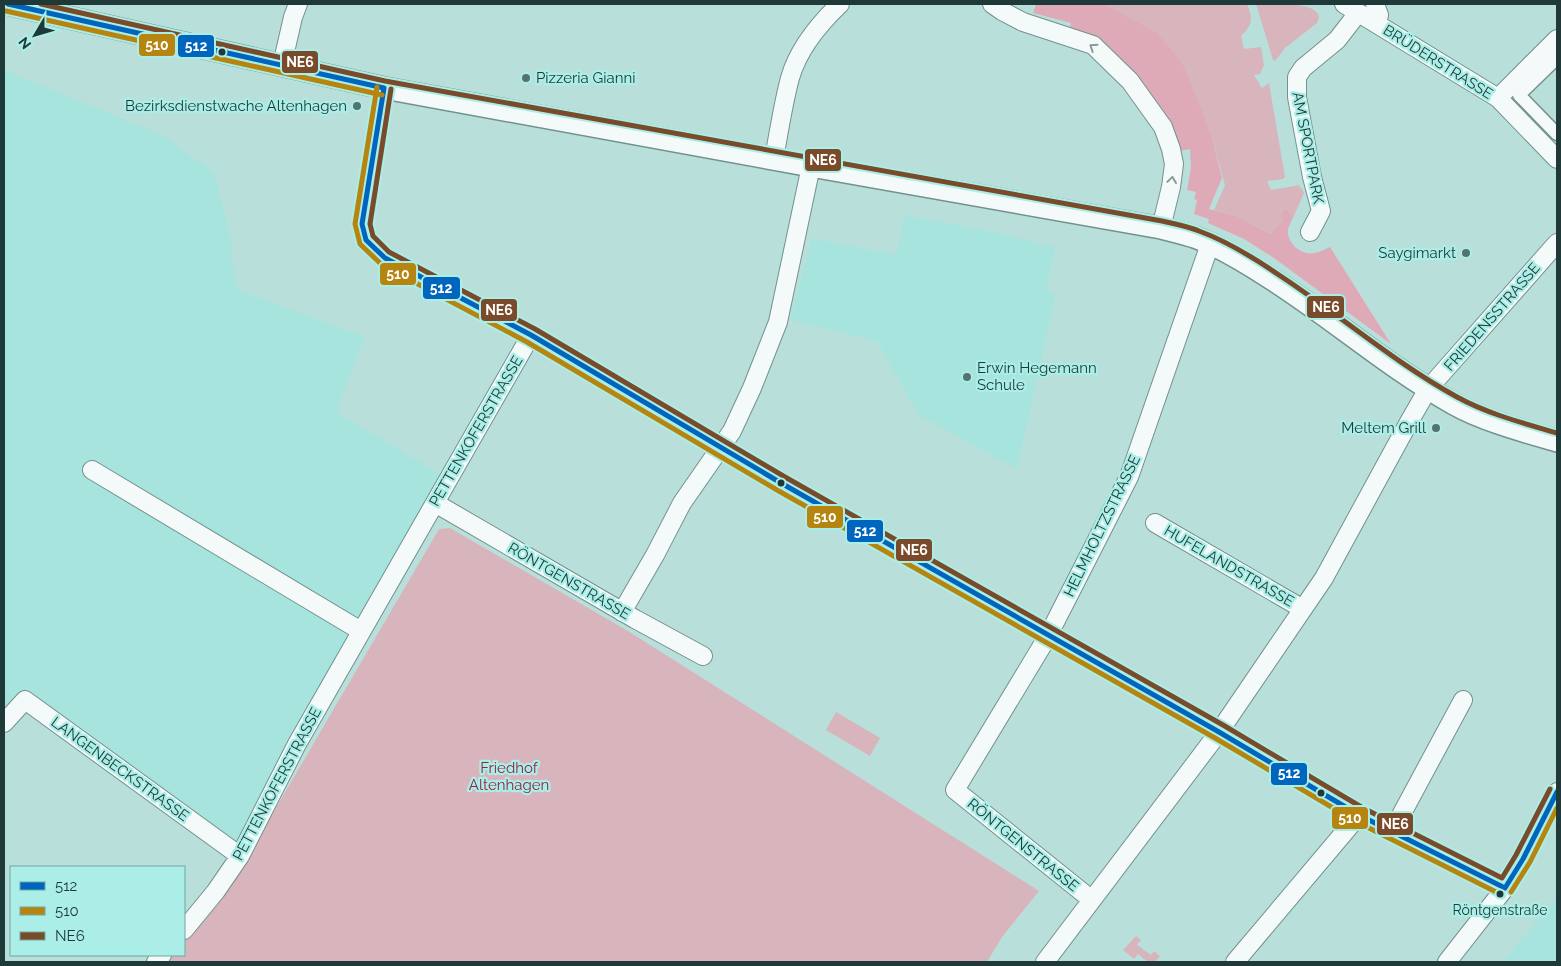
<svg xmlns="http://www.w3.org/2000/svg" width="1561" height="966" font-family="Raleway,sans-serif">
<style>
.built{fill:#a8e4de}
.green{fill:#d8b5bc}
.forest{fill:#dfaab7}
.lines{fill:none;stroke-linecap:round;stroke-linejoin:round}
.pedestrian-casing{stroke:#73918e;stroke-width:15}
.minor-casing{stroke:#73918e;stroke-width:20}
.tertiary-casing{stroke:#73918e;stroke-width:24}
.pedestrian{stroke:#f4faf9;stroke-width:12}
.minor{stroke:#f4faf9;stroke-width:18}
.tertiary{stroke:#f4faf9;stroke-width:21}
.bus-1-casing{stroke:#aaeee7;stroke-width:9}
.bus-2-casing{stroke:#aaeee7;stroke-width:9}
.bus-3-casing{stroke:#aaeee7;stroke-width:9}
.bus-1{stroke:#0065bd;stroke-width:5}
.bus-2{stroke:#b68510;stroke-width:5}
.bus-3{stroke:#7a4b2a;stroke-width:5}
.oneway{stroke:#899a98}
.bus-dot{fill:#1e3937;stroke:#aaeee7;stroke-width:2}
.poi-dot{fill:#547370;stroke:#aaeee7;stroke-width:2}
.labels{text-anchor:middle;stroke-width:4.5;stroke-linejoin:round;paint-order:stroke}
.bus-label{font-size:14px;fill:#1e3937;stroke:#aaeee7}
.street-label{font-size:15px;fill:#1e3937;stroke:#aaeee7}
.poi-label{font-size:15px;fill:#1e3937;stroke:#aaeee7;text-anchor:end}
.park-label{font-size:15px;fill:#932344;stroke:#aaeee7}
.line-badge{stroke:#aaeee7;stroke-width:2}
.badge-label{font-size:14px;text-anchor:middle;font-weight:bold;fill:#fff}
</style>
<rect width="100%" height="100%" fill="#b9dfda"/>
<path class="built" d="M4 70 162 135 214 172 232 242 231 256 238 290 365 337 336 412 440 474 435 503 240 856 25 700 4 723Z
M904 215 983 230 1055 247 1046 290 1055 296 1017 469 918 414 877 341 790 320 812 238 896 255Z
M1557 898V962H1502Z"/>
<path class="green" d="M1104 4H1247C1253 18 1253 25 1241 36L1244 49 1261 47 1264 65 1260 74 1254 75 1262 88 1269 83 1285 177 1283 179 1267 181 1271 190 1300 185 1299 189 1301 187 1304 193 1293 218 1287 209 1283 220 1270 234 1237 216 1214 210 1225 185 1213 142 1185 68Z
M1256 4C1268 4 1330 0 1317 23L1285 48 1275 61 1273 60Z
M450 528 628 631 1039 891 1002 937 987 962H165L172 955H184V941L222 896 256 842 439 529Z
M836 712 880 738 870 756 826 730Z
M1136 936 1141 940 1137 945 1151 955 1154 951 1160 956 1155 962H1148L1138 954 1134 959 1123 950Z"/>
<path class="forest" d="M1036 4H1104L1157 33 1174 53 1185 68 1202 111 1213 142 1222 178 1209 209 1237 216 1270 234 1283 220 1281 213 1287 209 1293 218C1291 221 1289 226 1288 229 1286 243 1302 256 1315 253 1320 252 1325 249 1330 247L1391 344 1274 258 1244 239 1208 223 1209 219 1194 214 1197 200 1194 199 1196 192 1187 190 1191 168 1190 149 1179 151 1167 121 1069 30 1071 23 1033 13Z"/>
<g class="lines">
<defs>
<path id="pedestrian" d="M1557 58 1519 95 1557 134"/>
<path id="minor" d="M992 4 1002 11 1023 22 1093 45 1130 81 1163 127 1171 149 1174 164 1171 187 1161 228
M1344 4 1498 98 1557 159
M1375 4 1379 15 1377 24
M282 65 293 17 298 4
M384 88 362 224 366 240 385 258 531 335 781 483 1219 732 1359 815 1505 888
M1498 98 1557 39
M774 158C779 132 783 104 790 78 798 50 820 23 840 4
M1310 232 1321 211 1312 177 1297 97V77L1303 68 1337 40 1358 13
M92 470 361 631
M435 503 635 619 703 656
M1155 523 1303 609
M622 612 655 555 682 503 732 431 752 388 778 322 811 166
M4 723 25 700 240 856
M1392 832 1463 700
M1092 900 955 790 1048 636 1129 477 1210 244
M184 930 216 891 240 856 297 744 531 335
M156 962 162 955
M1045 962 1219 732 1324 578 1409 422 1428 389 1557 243
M1235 962 1359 815
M1447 962 1505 888 1523 859 1557 792"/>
<path id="tertiary" d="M8 4 384 88 811 166 1161 228C1173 231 1186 234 1197 238 1223 248 1247 263 1270 278 1333 318 1389 368 1454 404 1482 420 1526 432 1557 441"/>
</defs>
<use href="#pedestrian" class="pedestrian-casing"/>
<use href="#minor" class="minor-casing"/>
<use href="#tertiary" class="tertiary-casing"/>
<use href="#pedestrian" class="pedestrian"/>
<use href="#minor" class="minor"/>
<use href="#tertiary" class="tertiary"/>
<defs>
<path id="bus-1" d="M8 4 384 88
M384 88 362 224 366 240 385 258 531 335 781 483 1219 732 1359 815 1505 888
M1505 888 1523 859 1557 792"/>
<path id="bus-2" d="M6 11 382 95
M377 87 355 224 360 244 382 265 527 342 777 490 1215 738 1355 821 1502 895
M1511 892 1530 862 1557 808"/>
<path id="bus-3" d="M41 4 385 81 1162 221C1175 224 1187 226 1199 231 1229 242 1256 259 1282 277 1341 316 1395 363 1457 397 1488 414 1523 423 1557 433
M391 89 370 224 373 236 389 252 535 329 785 477 1223 725 1363 808 1502 878 1516 855 1550 789"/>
</defs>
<use href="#bus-1" class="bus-1-casing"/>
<use href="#bus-2" class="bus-2-casing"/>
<use href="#bus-3" class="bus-3-casing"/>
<use href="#bus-1" class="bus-1"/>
<use href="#bus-2" class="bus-2"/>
<use href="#bus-3" class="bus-3"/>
</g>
<defs><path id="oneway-chevron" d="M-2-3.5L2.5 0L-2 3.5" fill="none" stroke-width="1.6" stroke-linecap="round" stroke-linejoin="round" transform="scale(1.25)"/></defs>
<g class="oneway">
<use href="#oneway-chevron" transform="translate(1093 47) rotate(-146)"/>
<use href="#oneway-chevron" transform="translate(1172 180) rotate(-82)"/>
</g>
<g class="bus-dot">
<circle cx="222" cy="52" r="4.5"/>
<circle cx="781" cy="483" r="4.5"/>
<circle cx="1321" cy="793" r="4.5"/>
<circle cx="1500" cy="894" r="4.5"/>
</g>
<g class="poi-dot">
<circle cx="526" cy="78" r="5"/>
<circle cx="357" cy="106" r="5"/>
<circle cx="1466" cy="253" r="5"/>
<circle cx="967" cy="377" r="5"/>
<circle cx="1436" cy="428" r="5"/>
</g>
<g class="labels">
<g class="bus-label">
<text x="1500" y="915">Röntgenstraße</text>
</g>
<g class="street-label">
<text transform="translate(1438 62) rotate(32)" y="5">BRÜDERSTRASSE</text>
<text transform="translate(1308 148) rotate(79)" y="5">AM SPORTPARK</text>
<text transform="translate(1492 317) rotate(-49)" y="5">FRIEDENSSTRASSE</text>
<text transform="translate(476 431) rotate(-60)" y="5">PETTENKOFERSTRASSE</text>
<text transform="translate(1102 526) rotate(-64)" y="5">HELMHOLTZSTRASSE</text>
<text transform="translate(1229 566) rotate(30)" y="5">HUFELANDSTRASSE</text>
<text transform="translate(569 581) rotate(30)" y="5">RÖNTGENSTRASSE</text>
<text transform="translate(120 769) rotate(36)" y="5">LANGENBECKSTRASSE</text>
<text transform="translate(277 784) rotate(-62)" y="5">PETTENKOFERSTRASSE</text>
<text transform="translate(1023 845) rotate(39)" y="5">RÖNTGENSTRASSE</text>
</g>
<g class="poi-label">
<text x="536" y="83" text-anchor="start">Pizzeria Gianni</text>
<text x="347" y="111">Bezirksdienstwache Altenhagen</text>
<text x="1456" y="258">Saygimarkt</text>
<text x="977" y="373" text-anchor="start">Erwin Hegemann<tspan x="977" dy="17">Schule</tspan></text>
<text x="1426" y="433">Meltem Grill</text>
</g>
<g class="park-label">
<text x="509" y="773">Friedhof<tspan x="509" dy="17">Altenhagen</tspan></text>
</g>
</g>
<g class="line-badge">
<rect x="138" y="33" width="38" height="24" rx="5" fill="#b68510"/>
<rect x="177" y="34" width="38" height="24" rx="5" fill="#0065bd"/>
<rect x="281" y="50" width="38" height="24" rx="5" fill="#7a4b2a"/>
<rect x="804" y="148" width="38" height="24" rx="5" fill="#7a4b2a"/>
<rect x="379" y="262" width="38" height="24" rx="5" fill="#b68510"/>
<rect x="422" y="276" width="39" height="24" rx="5" fill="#0065bd"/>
<rect x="1306" y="295" width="39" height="24" rx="5" fill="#7a4b2a"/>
<rect x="480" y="298" width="38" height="24" rx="5" fill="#7a4b2a"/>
<rect x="806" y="505" width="38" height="24" rx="5" fill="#b68510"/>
<rect x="846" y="519" width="38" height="24" rx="5" fill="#0065bd"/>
<rect x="895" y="538" width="38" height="24" rx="5" fill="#7a4b2a"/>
<rect x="1270" y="762" width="38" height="24" rx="5" fill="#0065bd"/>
<rect x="1331" y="806" width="38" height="24" rx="5" fill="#b68510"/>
<rect x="1376" y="812" width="38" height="24" rx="5" fill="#7a4b2a"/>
</g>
<g class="badge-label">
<text x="157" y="50">510</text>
<text x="196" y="51">512</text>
<text x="300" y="67">NE6</text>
<text x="823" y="165">NE6</text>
<text x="398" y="279">510</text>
<text x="441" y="293">512</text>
<text x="1326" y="312">NE6</text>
<text x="499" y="315">NE6</text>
<text x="825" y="522">510</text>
<text x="865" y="536">512</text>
<text x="914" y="555">NE6</text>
<text x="1289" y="778">512</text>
<text x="1350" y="823">510</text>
<text x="1395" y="829">NE6</text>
</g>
<rect width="1561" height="966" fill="none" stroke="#1e3937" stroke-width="10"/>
<rect x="10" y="866" width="175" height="90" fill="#aaeee7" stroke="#72a6a1"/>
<rect x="20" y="882" width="25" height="8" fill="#0065bd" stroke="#72a6a1"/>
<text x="55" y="891" font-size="15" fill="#1e3937">512</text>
<rect x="20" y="907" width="25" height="8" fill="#b68510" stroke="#72a6a1"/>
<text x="55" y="916" font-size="15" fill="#1e3937">510</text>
<rect x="20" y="932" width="25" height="8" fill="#7a4b2a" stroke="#72a6a1"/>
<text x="55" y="941" font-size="15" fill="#1e3937">NE6</text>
<g transform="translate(35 35) rotate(232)" stroke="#aaeee7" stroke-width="4" paint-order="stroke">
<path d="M0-4L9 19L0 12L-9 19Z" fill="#1e3937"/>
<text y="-8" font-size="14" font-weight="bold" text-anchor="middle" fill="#1e3937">N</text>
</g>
</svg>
